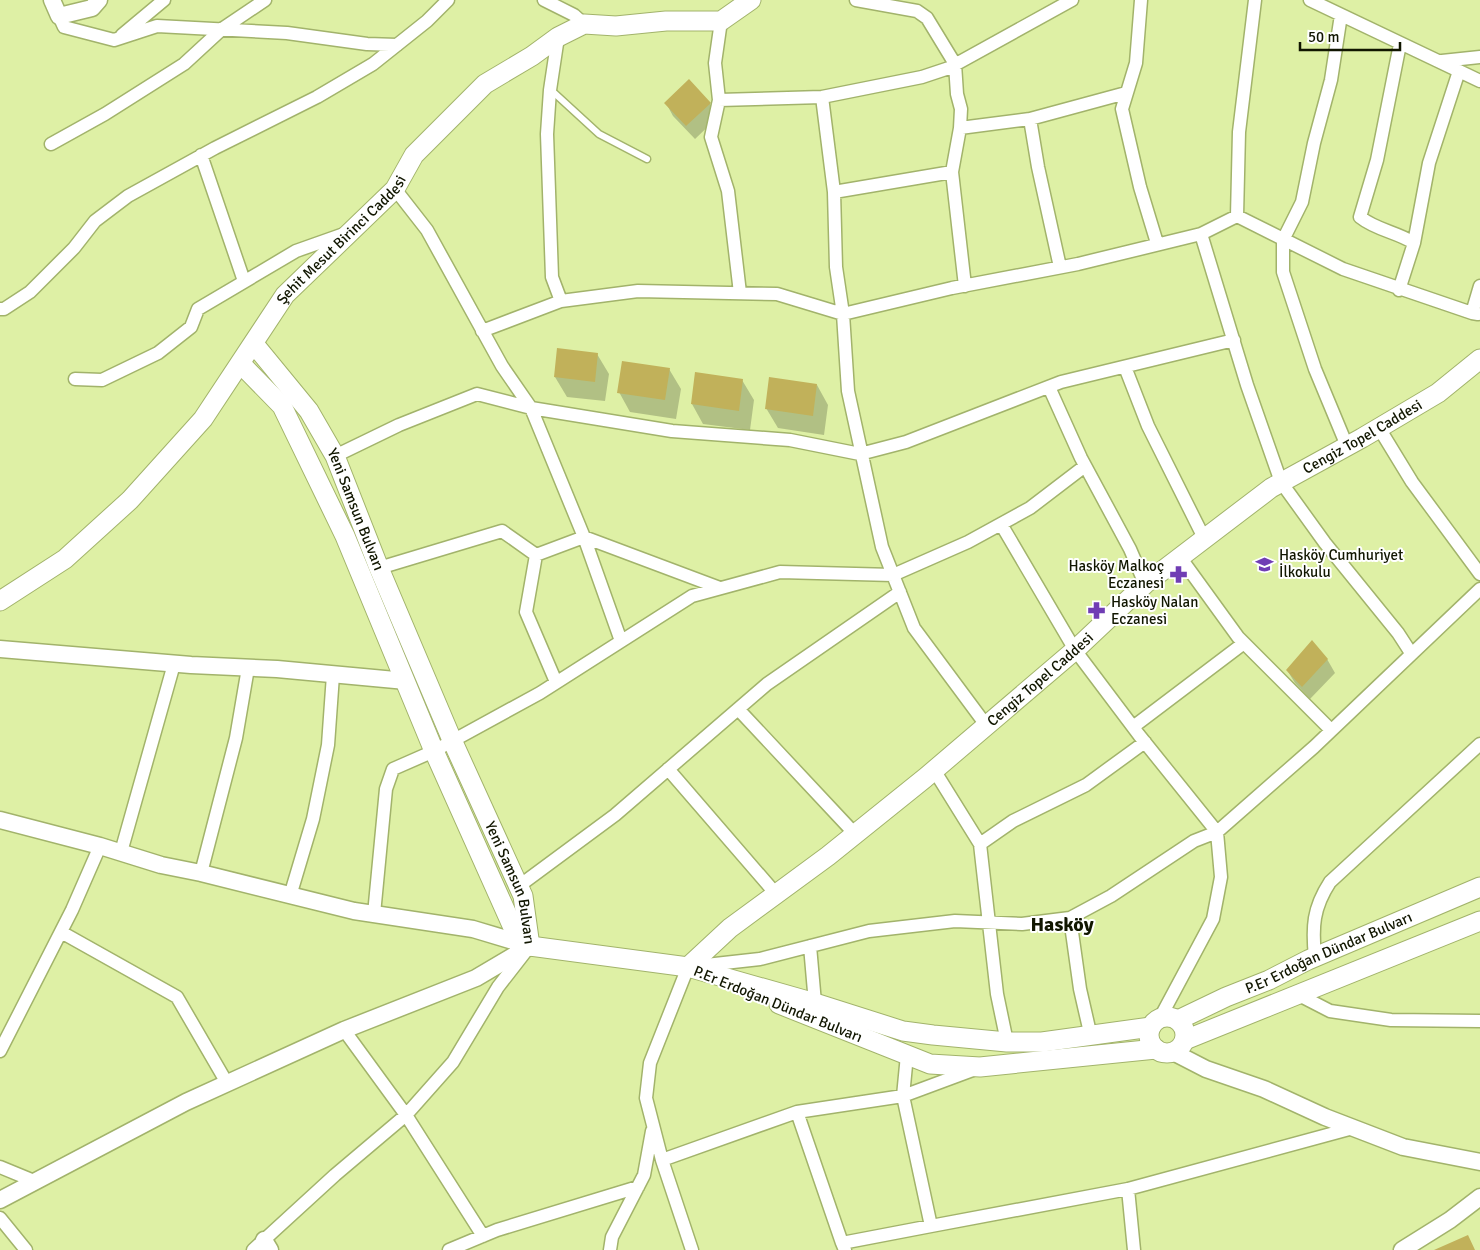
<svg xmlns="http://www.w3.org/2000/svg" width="1480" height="1250" font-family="Signika,sans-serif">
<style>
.shadow{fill:#0003}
.building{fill:#c1b15a}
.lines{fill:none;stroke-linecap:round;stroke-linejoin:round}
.service-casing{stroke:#a2b36b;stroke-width:9}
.minor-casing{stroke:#a2b36b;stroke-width:15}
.tertiary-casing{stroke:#a2b36b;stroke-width:19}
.secondary-casing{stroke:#a2b36b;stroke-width:21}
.service{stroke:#fff;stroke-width:6}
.minor{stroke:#fff;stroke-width:12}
.tertiary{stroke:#fff;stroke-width:16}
.secondary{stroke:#fff;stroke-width:19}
.labels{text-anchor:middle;stroke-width:4;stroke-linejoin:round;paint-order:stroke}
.street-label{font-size:15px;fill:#111600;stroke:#fff}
.poi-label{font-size:15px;fill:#111600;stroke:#fff;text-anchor:start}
.district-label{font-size:20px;font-weight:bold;fill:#111600;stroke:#fff}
</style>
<rect width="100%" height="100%" fill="#def0a5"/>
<path class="shadow" d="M689 81 710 104 718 117 695 139 673 116 666 103Z
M597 354 609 374 605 401 567 397 555 377Z
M669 369 681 389 676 419 630 412 619 392Z
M742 380 754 400 750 430 703 424 692 404Z
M817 385 828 405 824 435 778 428 766 408Z
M1327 659 1335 673 1310 699 1295 683 1287 670Z"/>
<path class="building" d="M689 79 711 103 686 126 664 103Z
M557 348 598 353 595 382 554 377Z
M622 361 670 368 665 400 617 393Z
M695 372 743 379 739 411 691 404Z
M769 377 817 384 813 416 765 409Z
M1312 640 1328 659 1302 687 1286 670Z
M1468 1235 1475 1250H1434Z"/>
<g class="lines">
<defs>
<path id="service" d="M551 90 599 134 647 159"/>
<path id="minor" d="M544 0 574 15 584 24
M856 0 917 11 927 18 955 64 957 94 961 109 960 128 952 172 965 286
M1141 0 1136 63 1122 109 1140 187 1157 243
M1255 0 1239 132 1237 216 1343 269 1472 313
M1310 0 1480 81
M1341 15 1331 80 1314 143 1302 202 1283 240V272L1315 369 1347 446
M59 16 64 27 114 40 157 26 287 33 367 44 397 45
M721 21 715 63 719 100 711 137 728 191 740 293
M122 35 164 0
M558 37 550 90 547 134 552 277 561 301
M1442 61 1480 57
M822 97 834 192 836 267 843 314 848 391 882 547 914 628 986 725
M719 100 822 97 922 77 949 68 1072 0
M1030 119 1038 167 1060 267
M960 128 1030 119 1126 93
M51 144 105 114 184 64 222 29 265 0
M201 155 244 281
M395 189 427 230 502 366 531 408 584 537 621 641
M834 192 952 172
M1201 234 1247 385 1281 482 1325 543 1398 633 1411 653
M1414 243 1429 163 1459 71
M1399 290 1414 243C1397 232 1376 230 1360 217L1377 160 1400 44
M0 309H4L30 292 74 248 95 221 128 196 215 148 317 97 373 64 427 21 448 0
M1478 314 1472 313 1480 286
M482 331 561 301 638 291 777 294 843 314 952 288 1078 264 1201 234 1237 216
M1125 367 1148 426 1204 538
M75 379 102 380 158 353 191 327 198 309 296 251 344 234
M1049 387 1081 458 1130 549 1145 584
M1379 428 1412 482 1480 574
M335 456 399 425 477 394 531 408 672 431 790 440 860 454 906 442 1061 382 1234 340
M1001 524 1075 650 1139 735 1217 832 1221 877 1213 919 1160 1018
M1180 557 1238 637 1331 730
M379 568 502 531 536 555
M556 682 526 612 536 555 584 537 720 588
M738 709 855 834
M1133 727 1244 643
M668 769 776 894
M934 770 980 844 997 994 1007 1042
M980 844 1013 821 1086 785 1145 742
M121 852 174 664
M201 873 236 738 248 668
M519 886 615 815 767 684 900 592
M290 896 313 819 328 745 333 675
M374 914 386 789 393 769 434 751 540 693 692 596 780 572 893 575 968 542 1030 508 1085 466
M1070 918 1080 989 1091 1037
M61 932 177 997 227 1083
M810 946 815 1003
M1315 957C1312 927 1313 908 1330 882L1480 744
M1297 994 1330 1011 1391 1020 1480 1021
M344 1030 406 1115 483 1236
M0 1051 72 910 100 846
M797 1112 842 1243
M662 1160 797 1112 903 1096 973 1070
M0 1167 34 1181
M1128 1189 1134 1250
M0 1218 26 1250
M931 1226 1128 1189 1353 1128
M253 1250 335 1175 406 1115 453 1062 498 987 526 951
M449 1250 497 1230 638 1187
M610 1250 612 1237 644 1175 652 1131
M692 1250 662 1160 646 1098 650 1063 688 967 760 959 869 931 955 921 1022 924 1070 918 1111 896 1194 841 1217 832 1314 747 1480 589
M845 1250 842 1243 931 1226 903 1096 907 1055"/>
<path id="tertiary" d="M52 0 59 16 92 8 99 0
M0 649 191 665 277 669 406 681
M0 820 100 846 161 865 201 873 354 911 473 929 530 946
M1173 1052 1206 1069 1264 1089 1325 1117 1403 1147 1480 1162
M0 1200 186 1102 344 1030 476 978 530 946
M264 1240 270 1250
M1402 1250 1450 1220 1480 1197"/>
<g id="secondary">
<path id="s1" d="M254 344 309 411 335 456 379 568 452 740 523 896 530 946"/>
<path d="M241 364 282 406 345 536 434 751 515 932 530 946"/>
<path id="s2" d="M0 601 65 559 130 500 203 419 285 295 395 189 414 155 485 84 532 56 558 37 584 24 616 26 666 21H721L751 0"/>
<path d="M530 946 688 967 815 1003 903 1031 933 1035 1007 1042H1042L1151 1027"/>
<path id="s3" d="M688 967 730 928 828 856 925 778 1075 650 1145 584 1271 488 1362 438 1438 393 1480 359"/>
<path d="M779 1004 930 1064 980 1067 1156 1049"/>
<circle cx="1167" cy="1035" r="18"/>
<path id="s4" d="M1178 1020 1226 997 1269 980 1308 960 1480 887"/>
<path d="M1185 1040 1480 921"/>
</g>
</defs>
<use href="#service" class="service-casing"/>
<use href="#minor" class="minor-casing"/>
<use href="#tertiary" class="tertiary-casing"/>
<use href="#secondary" class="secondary-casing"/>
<use href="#service" class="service"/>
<use href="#minor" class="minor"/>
<use href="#tertiary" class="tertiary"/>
<use href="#secondary" class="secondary"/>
</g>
<defs>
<symbol id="school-bare" viewBox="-9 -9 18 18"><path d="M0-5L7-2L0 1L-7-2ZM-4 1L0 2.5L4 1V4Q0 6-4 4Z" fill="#703db4" stroke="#fff" stroke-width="2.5" paint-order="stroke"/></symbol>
<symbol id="pharmacy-bare" viewBox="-9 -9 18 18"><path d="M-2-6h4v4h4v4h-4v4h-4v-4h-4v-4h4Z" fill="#703db4" stroke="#fff" stroke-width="2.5" paint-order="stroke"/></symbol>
</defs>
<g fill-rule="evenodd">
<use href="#school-bare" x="1252" y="552" width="25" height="25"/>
<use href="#pharmacy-bare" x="1166" y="562" width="25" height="25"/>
<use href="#pharmacy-bare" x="1084" y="598" width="25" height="25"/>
</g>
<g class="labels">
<g class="street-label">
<text dy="5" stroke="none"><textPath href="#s2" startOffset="502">Şehit Mesut Birinci Caddesi</textPath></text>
<text dy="5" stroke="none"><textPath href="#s3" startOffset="860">Cengiz Topel Caddesi</textPath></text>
<text dy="5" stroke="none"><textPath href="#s1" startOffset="196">Yeni Samsun Bulvarı</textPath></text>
<text dy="5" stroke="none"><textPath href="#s3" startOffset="455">Cengiz Topel Caddesi</textPath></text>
<text dy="5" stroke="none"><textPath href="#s1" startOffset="601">Yeni Samsun Bulvarı</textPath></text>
<text dy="5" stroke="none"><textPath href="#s4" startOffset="165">P.Er Erdoğan Dündar Bulvarı</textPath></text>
<text transform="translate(778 1004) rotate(22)" y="5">P.Er Erdoğan Dündar Bulvarı</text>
</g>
<g class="poi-label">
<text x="1279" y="560">Hasköy Cumhuriyet<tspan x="1279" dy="17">İlkokulu</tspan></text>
<text x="1164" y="571" text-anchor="end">Hasköy Malkoç<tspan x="1164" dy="17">Eczanesi</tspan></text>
<text x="1111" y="607">Hasköy Nalan<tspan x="1111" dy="17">Eczanesi</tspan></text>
</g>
<g class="district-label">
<text x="1062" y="931">Hasköy</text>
</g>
</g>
<path d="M1300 42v8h100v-8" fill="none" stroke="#111600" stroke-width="2.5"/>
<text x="1308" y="42" font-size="15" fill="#111600" stroke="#ffffff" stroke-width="4" paint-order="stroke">50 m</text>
</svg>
